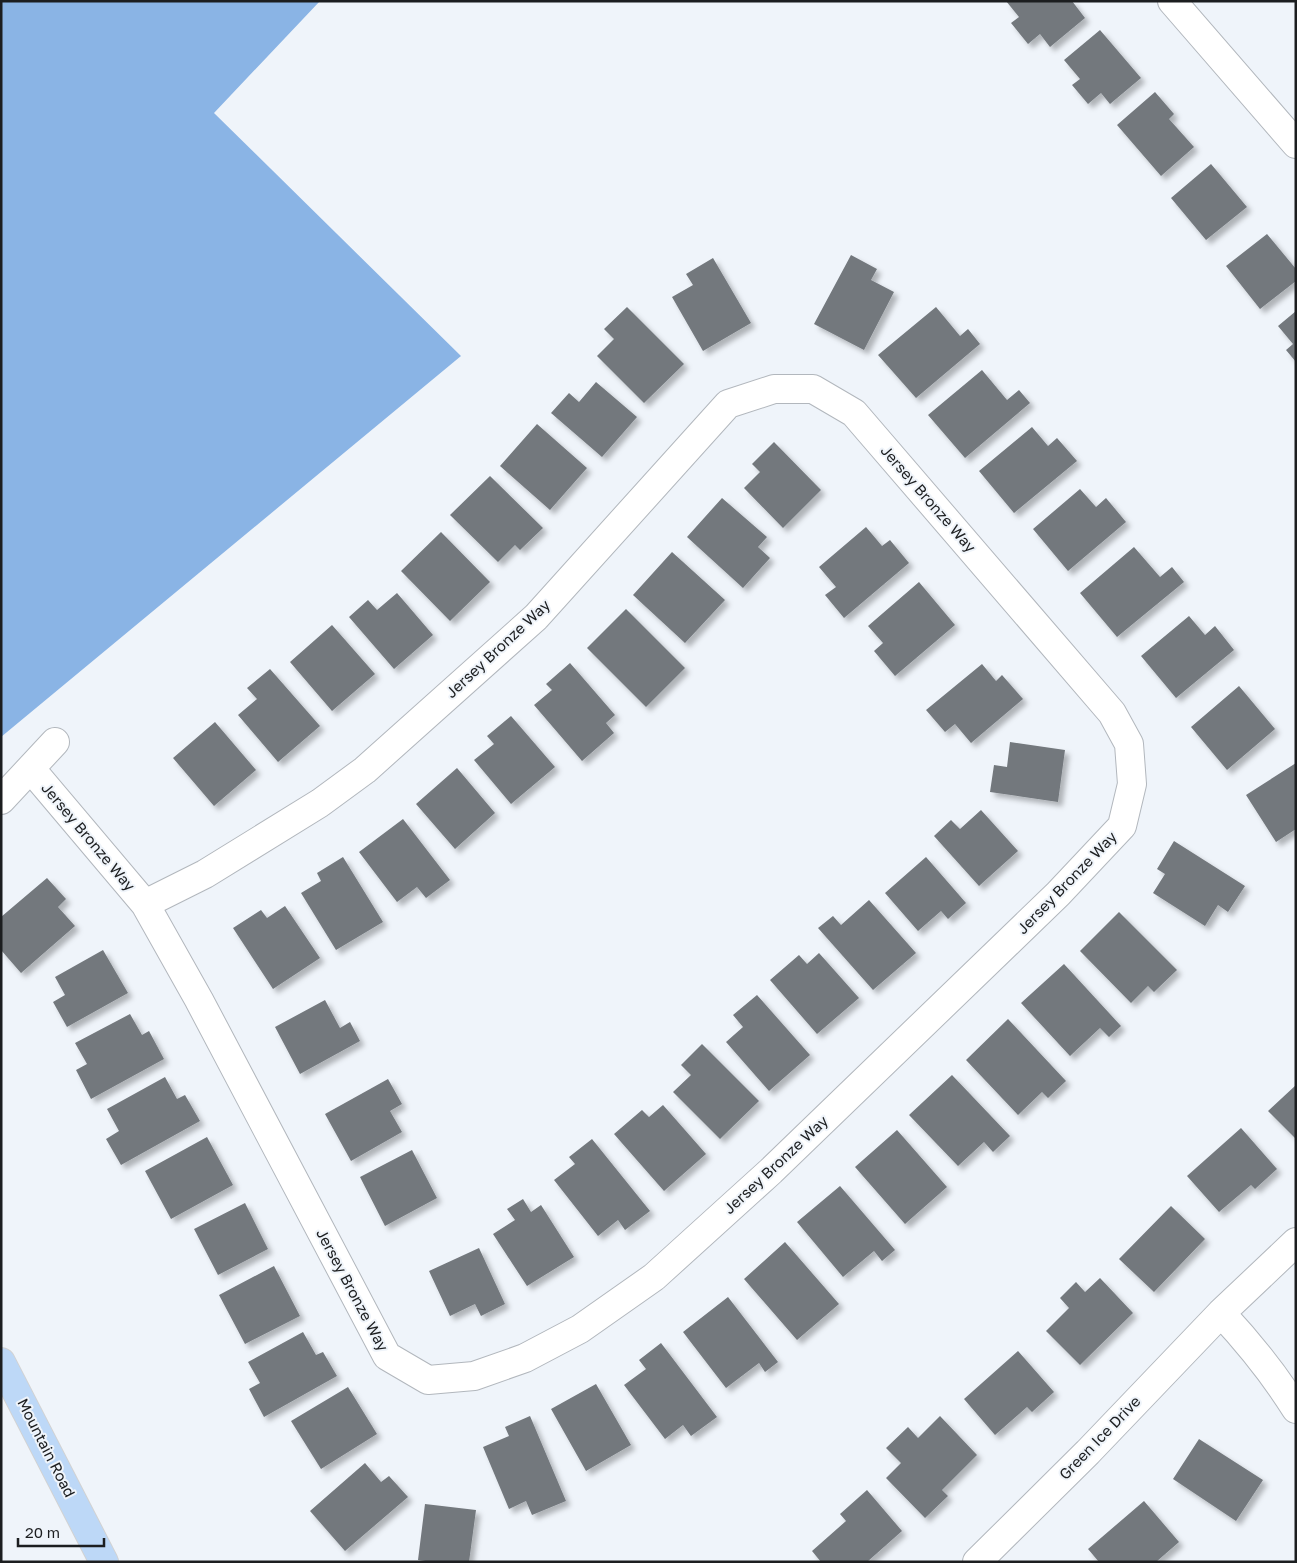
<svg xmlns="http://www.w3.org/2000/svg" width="1297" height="1563" font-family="'Golos Text',sans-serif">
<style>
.forest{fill:#8ab4e5}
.building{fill:#73787d;filter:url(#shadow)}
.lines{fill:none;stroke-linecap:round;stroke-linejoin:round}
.minor-casing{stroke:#b2b7bd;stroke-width:30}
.major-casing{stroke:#d2d2d2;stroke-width:30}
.minor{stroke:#fff;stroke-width:28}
.major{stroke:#bdd8f7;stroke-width:28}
.labels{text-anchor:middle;stroke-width:4;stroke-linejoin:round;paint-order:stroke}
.street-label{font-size:15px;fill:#1c1e20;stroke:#eff4fa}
</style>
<defs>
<filter id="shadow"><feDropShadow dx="4.5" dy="4.5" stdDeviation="2.5" flood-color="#0004"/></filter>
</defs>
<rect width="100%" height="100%" fill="#eff4fa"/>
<path class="forest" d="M1 1H320L214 113 461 356 1 737Z"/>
<path class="building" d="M1006 1H1072L1085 18 1050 47 1040 34 1028 44 1011 23 1019 17Z
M1100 30 1141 78 1110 104 1101 93 1088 104 1072 85 1080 79 1064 60Z
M1155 92 1174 114 1169 119 1194 147 1161 176 1117 125Z
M1211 164 1247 207 1206 240 1171 198Z
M1267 234 1296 269V281L1260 309 1226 266Z
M851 255 877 269 871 280 894 292 864 350 814 324Z
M713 258 751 323 703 351 672 297 693 285 686 274Z
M627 307 684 364 644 403 597 356 614 339 604 329Z
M936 307 960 336 968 329 980 344 916 398 878 355Z
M1296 311V362L1286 350 1293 344 1278 326Z
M982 370 1007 400 1019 390 1030 403 965 458 928 415Z
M596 382 637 417 602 457 551 413 569 393 579 402Z
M537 424 587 468 550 510 500 466Z
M1032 427 1048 446 1057 438 1077 461 1014 513 979 471Z
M774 442 821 490 783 528 744 488 760 472 752 464Z
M490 476 543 528 520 550 515 545 498 562 450 515Z
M1080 489 1096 507 1106 498 1126 522 1068 571 1033 529Z
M722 498 767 537 758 547 770 558 743 588 687 537Z
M866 527 882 546 890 540 909 563 844 618 825 595 836 587 819 567Z
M441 532 490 582 450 621 401 571Z
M1134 547 1160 577 1172 567 1184 582 1117 637 1080 593Z
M672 552 725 600 685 643 633 595Z
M919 582 955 625 895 676 874 651 883 643 868 626Z
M397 593 433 635 394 669 349 617 368 600 377 610Z
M626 609 685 668 646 707 587 648Z
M1189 616 1205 635 1215 626 1234 650 1176 698 1141 656Z
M332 625 375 674 332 711 290 662Z
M570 663 615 715 606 723 614 733 582 761 534 705 552 690 546 684Z
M982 664 996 681 1002 675 1023 699 971 743 955 724 945 732 926 710Z
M270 669 320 726 278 762 238 715 257 699 247 688Z
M1239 686 1275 729 1227 770 1191 727Z
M511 716 555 767 511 804 474 760 494 744 487 736Z
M215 722 256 770 214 806 173 758Z
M1010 742 1065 750 1058 802 990 792 994 765 1007 767Z
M1296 763V829L1276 842 1246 795Z
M457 768 495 813 455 849 416 804Z
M981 810 1018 851 979 886 934 836 951 820 960 829Z
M403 819 450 880 426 898 417 887 397 902 359 852Z
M1174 841 1245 886 1228 912 1218 905 1205 926 1153 893 1165 874 1157 869Z
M343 857 383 922 336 950 301 893 321 881 317 873Z
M926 857 966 903 948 919 941 911 918 931 885 893Z
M47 878 66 899 58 907 75 926 21 973 1 950V917Z
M869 900 916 953 873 990 818 928 833 916 841 925Z
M285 906 320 958 273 989 233 928 261 910 267 918Z
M1119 912 1177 970 1154 992 1148 986 1131 1003 1080 951Z
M103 950 128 993 67 1027 53 1002 65 995 55 977Z
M819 953 859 998 817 1034 770 980 799 955 807 964Z
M1064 964 1121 1026 1109 1037 1100 1028 1070 1056 1021 1003Z
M757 995 810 1055 769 1091 726 1042 743 1027 733 1015Z
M325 1000 340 1028 350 1022 360 1041 300 1074 275 1027Z
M130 1014 142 1035 149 1031 164 1059 91 1099 76 1070 87 1064 75 1043Z
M1008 1019 1066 1081 1048 1098 1042 1092 1018 1115 966 1060Z
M702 1044 759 1101 720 1139 673 1092 691 1075 681 1065Z
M952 1075 1010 1136 993 1152 984 1142 958 1166 909 1115Z
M165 1077 177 1099 185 1095 200 1121 121 1165 106 1139 119 1131 107 1109Z
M388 1079 402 1104 390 1111 402 1132 351 1161 325 1114Z
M1296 1085V1139L1268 1111Z
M663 1105 706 1154 664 1191 614 1134 642 1110 649 1117Z
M1241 1128 1277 1169 1255 1189 1251 1185 1219 1212 1187 1176Z
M897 1130 947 1187 905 1224 855 1167Z
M207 1137 233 1185 171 1219 145 1171Z
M592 1139 650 1211 625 1230 618 1220 598 1236 554 1180 575 1164 569 1157Z
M412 1150 437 1198 385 1226 360 1177Z
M840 1186 895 1250 882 1261 874 1251 843 1277 797 1222Z
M523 1199 531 1212 541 1205 574 1257 527 1286 493 1234 515 1220 507 1209Z
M245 1203 268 1249 218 1275 194 1229Z
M1171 1206 1205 1239 1154 1292 1119 1259Z
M785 1242 839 1304 797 1340 744 1279Z
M479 1248 505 1304 481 1316 475 1304 450 1316 429 1271Z
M274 1266 300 1316 245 1344 219 1295Z
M1100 1278 1133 1313 1080 1365 1046 1331 1069 1308 1060 1298 1076 1282 1085 1292Z
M728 1297 778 1362 765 1372 759 1363 726 1388 683 1332Z
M303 1332 316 1355 323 1352 337 1376 264 1417 249 1389 260 1383 248 1362Z
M661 1343 717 1417 691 1436 683 1425 665 1439 624 1385 646 1369 639 1360Z
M1018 1351 1054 1392 1032 1412 1027 1407 995 1435 964 1399Z
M596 1384 631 1445 586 1471 551 1409Z
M348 1387 377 1434 321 1469 291 1421Z
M530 1416 566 1501 532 1515 526 1501 509 1509 483 1447 509 1436 505 1427Z
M940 1416 977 1455 942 1490 948 1496 925 1518 886 1478 901 1463 886 1448 908 1427 918 1438Z
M1199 1439 1263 1480 1236 1521 1173 1479Z
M365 1463 381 1482 389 1476 408 1497 345 1551 310 1511Z
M867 1490 902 1531 867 1562H821L812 1551 846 1521 840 1514Z
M1144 1501 1179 1542 1156 1562H1099L1088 1549Z
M425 1504 476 1510 469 1562H433L418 1560Z"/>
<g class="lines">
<defs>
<path id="minor" d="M1172 1 1296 144
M31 769 145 904 199 1000 387 1356 428 1380 474 1376 525 1358 580 1329 654 1277 771 1171 1058 894 1122 826 1132 784 1129 744 1112 713 854 413 813 389H774L728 404 536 617 365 770 320 803 205 874 145 904
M1 800 55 742
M1221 1313C1249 1343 1274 1374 1296 1409
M977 1562 1088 1452 1221 1313 1296 1242"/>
<path id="major" d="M1 1362 104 1562"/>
</defs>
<use href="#minor" class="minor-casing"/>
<use href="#major" class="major-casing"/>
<use href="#minor" class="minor"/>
<use href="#major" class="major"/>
</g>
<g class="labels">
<g class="street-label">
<text transform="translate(928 499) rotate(49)" y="5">Jersey Bronze Way</text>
<text transform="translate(498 649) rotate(-43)" y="5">Jersey Bronze Way</text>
<text transform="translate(88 837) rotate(50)" y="5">Jersey Bronze Way</text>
<text transform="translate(1067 883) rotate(-46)" y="5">Jersey Bronze Way</text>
<text transform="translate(776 1165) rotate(-43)" y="5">Jersey Bronze Way</text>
<text transform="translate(352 1290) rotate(62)" y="5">Jersey Bronze Way</text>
<text transform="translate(1100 1438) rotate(-46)" y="5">Green Ice Drive</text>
<text transform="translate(46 1448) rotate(63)" y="5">Mountain Road</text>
</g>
</g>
<rect width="1297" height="1563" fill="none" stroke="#1c1e20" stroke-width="5"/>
<path d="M18 1538v8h86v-8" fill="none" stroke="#1c1e20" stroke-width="2.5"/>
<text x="25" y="1538" font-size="15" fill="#1c1e20" stroke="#eff4fa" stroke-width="4" paint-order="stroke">20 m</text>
</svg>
